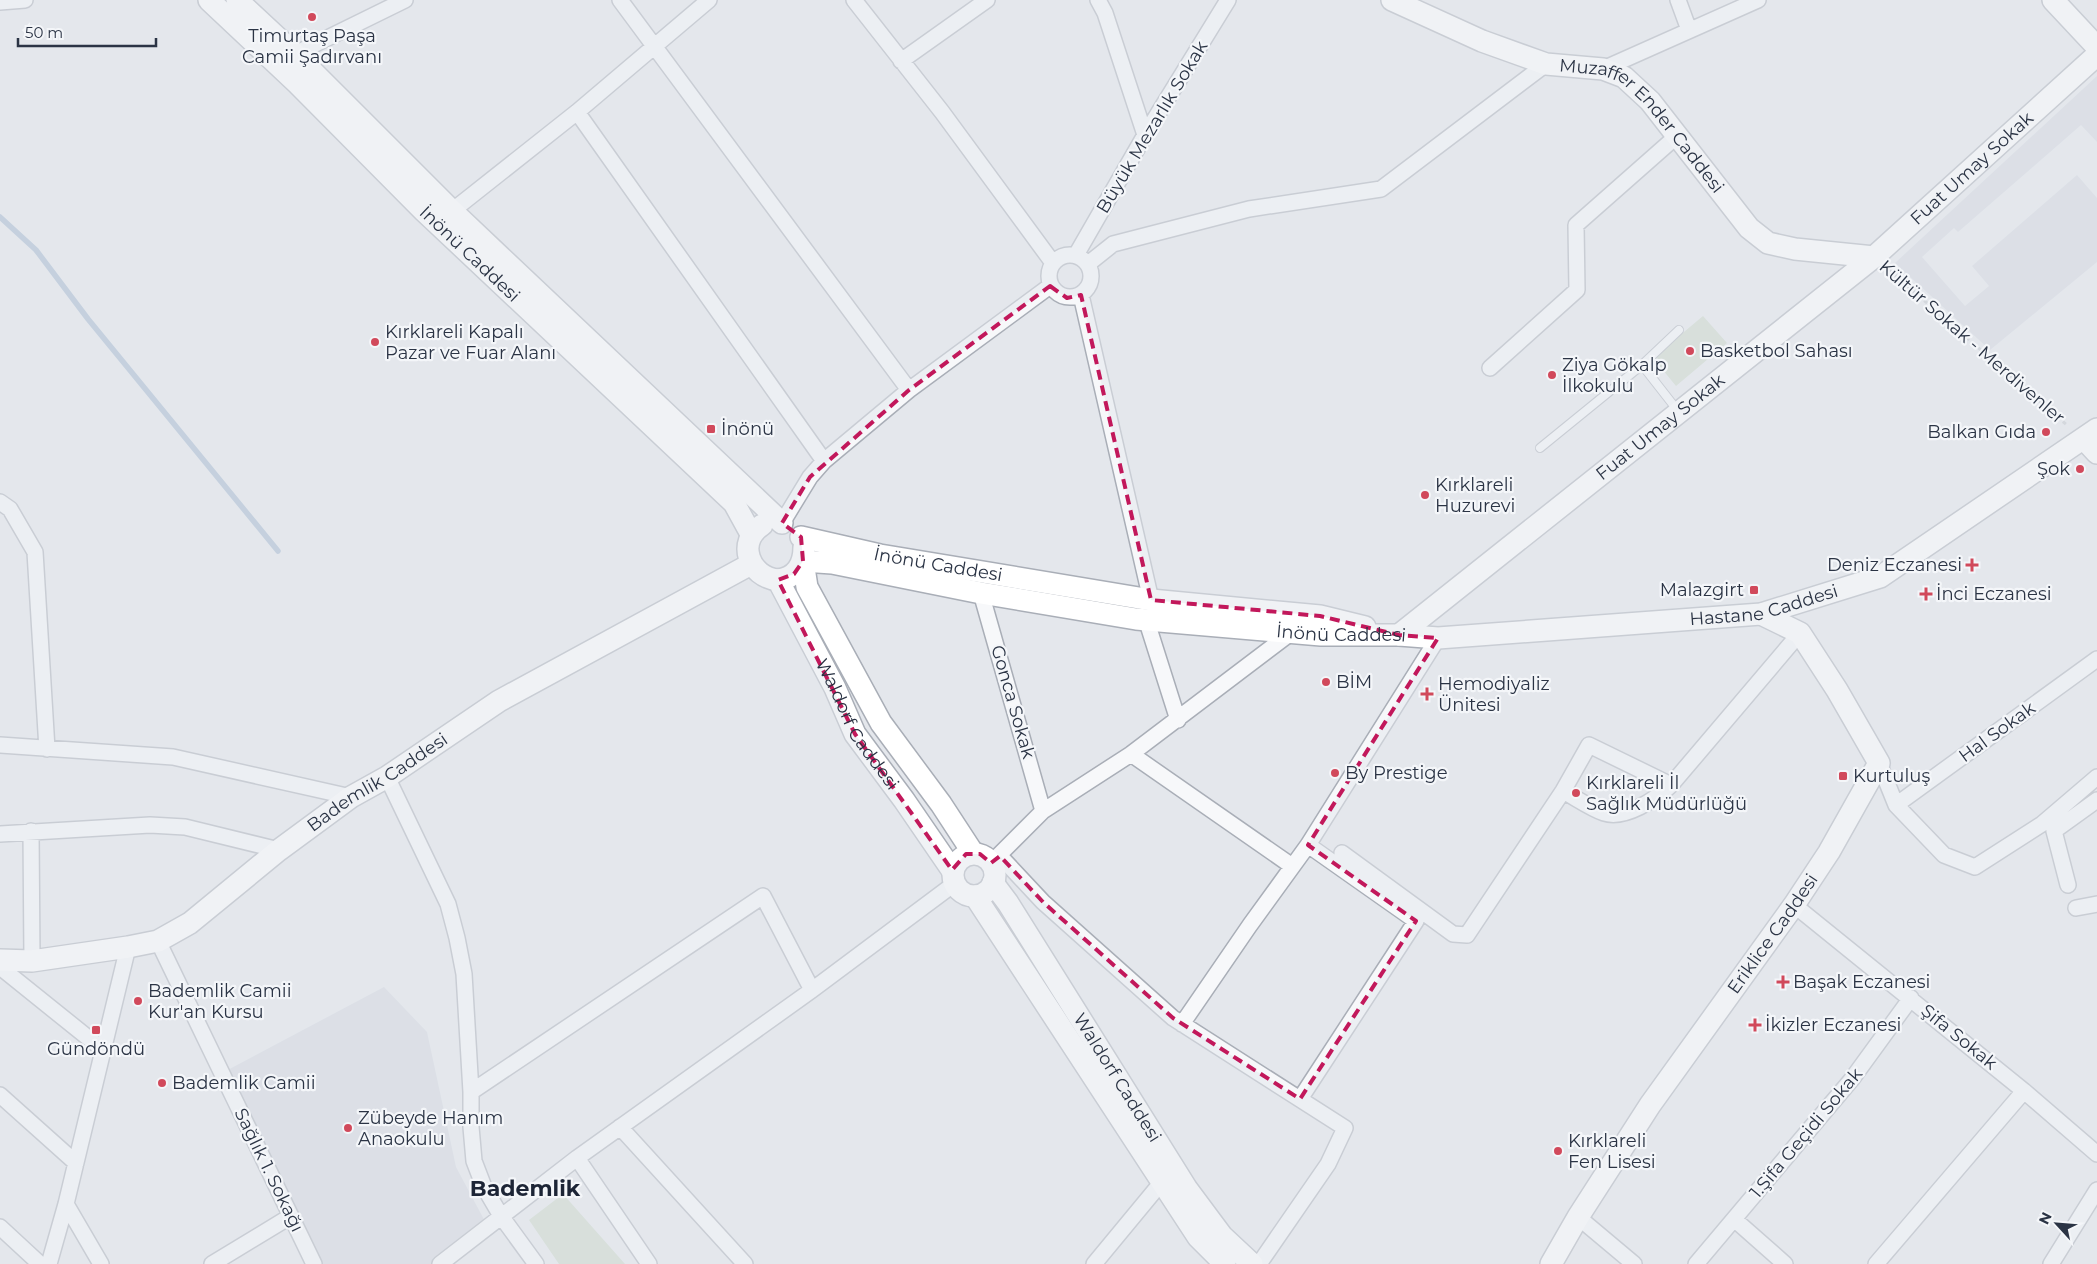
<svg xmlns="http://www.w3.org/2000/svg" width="2097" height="1264" font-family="Montserrat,sans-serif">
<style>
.built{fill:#d2d6de}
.green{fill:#c9d6c5}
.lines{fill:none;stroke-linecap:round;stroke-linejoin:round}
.stream{stroke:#9fb4cc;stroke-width:5.5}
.lane-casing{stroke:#a9aeb7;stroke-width:10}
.street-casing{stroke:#a9aeb7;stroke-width:18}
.secondary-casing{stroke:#a9aeb7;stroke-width:24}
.path{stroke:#c2c5cb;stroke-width:3;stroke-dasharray:4 4;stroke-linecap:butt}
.lane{stroke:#f7f8fa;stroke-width:8}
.street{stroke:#f7f8fa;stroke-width:15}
.secondary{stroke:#fff;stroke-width:21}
.marked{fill:none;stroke:#c2185b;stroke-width:4;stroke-dasharray:10 6;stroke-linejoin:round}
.poi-dot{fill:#d1495b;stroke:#f4f6f9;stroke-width:2}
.labels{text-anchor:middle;stroke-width:4.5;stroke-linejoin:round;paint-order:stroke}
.poi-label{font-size:18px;fill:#2b3445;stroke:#f4f6f9;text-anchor:start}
.street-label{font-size:18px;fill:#2b3445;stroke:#f4f6f9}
.district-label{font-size:22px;font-weight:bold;fill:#1d2536;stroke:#f4f6f9}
</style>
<rect width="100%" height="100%" fill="#e4e7ec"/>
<path class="built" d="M2097 76V142L2081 125 1958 232 1954 228 1922 257 1965 306 1989 286 1972 266 2077 175 2097 198V262L1990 350 1895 263Z
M384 987 427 1032 456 1167 488 1227 440 1264H314L222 1073Z"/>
<path class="green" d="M1703 316 1727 343 1676 386 1653 358Z
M563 1194 625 1264H559L529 1220Z"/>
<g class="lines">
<path class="stream" d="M0 217 36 250 88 319 278 551"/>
<defs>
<path id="lane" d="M1642 365 1678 411
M1540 448 1642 365 1679 330"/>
<path id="street" d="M620 0 909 390
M854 0 942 112 1053 263
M1098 0 1105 13 1145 135
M1678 0 1689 30
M0 2 25 0
M295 54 405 0
M901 61 987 0
M1603 69 1758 0
M577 112 824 461
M452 211 577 112 709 0
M1049 276a21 21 0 1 1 42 0a21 21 0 1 1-42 0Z
M1076 255 1145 135 1228 0
M1088 264 1113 244 1249 209 1381 189 1546 64
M1081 295 1151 600
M1490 368 1577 290 1576 225 1678 135
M0 502 10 509 35 552 47 749
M782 523 810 477 824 461 909 390 1050 286
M981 593 1043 811
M1146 619 1178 720
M0 745 173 757 351 797
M1131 754 1292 866
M1879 763 1896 805 1944 855 1975 867 2042 824 2097 777
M387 777 448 904 457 938 464 974 471 1092V1127L474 1161 484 1187 501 1216 536 1264
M1563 791C1576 798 1590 808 1604 813 1625 820 1656 799 1671 785
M1896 805 2097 659
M31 831 32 961
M0 834 150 825 185 827 279 850
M1342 853 1453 934 1467 935 1563 791 1589 745 1671 785 1800 633
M1000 856 1043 902 1173 1018 1345 1128 1328 1164 1259 1264
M991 863 1043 811 1131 754 1292 632
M2068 885 2054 831 2097 800
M1794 905 2024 1091 2097 1154
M2076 908 2097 904
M158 941 314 1264
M0 967 102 1049
M1182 1024 1250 925 1308 845 1438 638
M471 1092 763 896 812 990
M0 1095 76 1163
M1300 1099 1416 921 1308 845
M620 1127 745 1264
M577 1158 649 1264
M66 1204 101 1264
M1578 1217 1634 1264
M1734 1219 1785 1264
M0 1227 40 1264
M49 1264 66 1204 128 947
M212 1264 291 1216
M440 1264 577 1158 812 990 954 884
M1094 1264 1161 1183
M1696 1264 1852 1079 1911 998
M1876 1264 2024 1091
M2051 1264 2097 1190"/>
<g id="secondary">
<path id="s1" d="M209 0 297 83 424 211 734 503 751 534"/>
<path d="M237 0 295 54 452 211 782 523"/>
<path id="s2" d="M1392 0 1482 41 1546 64 1603 69 1624 77 1650 101 1749 228 1768 243 1795 249 1874 257"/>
<path d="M2053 0 2097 47"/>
<path d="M2084 439 2097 453"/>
<path id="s3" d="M762 525C736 542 749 577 778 580L835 688 855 734 904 800 952 870"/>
<path id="s4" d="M801 537 880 555 1151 600 1320 616 1365 627"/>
<path id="s5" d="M803 561 832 563 981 593 1136 619 1321 635H1399L1438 638 1761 614 1880 577 2097 429"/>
<path d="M803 561 807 587 881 723 941 804 973 853"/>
<path d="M778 580C796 578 804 564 804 547"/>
<path id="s6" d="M1399 635 1874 257 2097 55"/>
<circle cx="974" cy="875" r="21"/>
<path id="s7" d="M993 883 1008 903 1187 1189 1222 1236 1252 1264"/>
<path d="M975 896 1198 1237 1225 1264"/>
<path id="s8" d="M0 960 32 961 128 947 158 941 190 923 279 850 351 797 387 777 499 701 751 564"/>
<path id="s9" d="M1551 1264 1578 1217 1650 1105 1794 905 1829 852 1879 763 1837 690 1800 633 1761 614"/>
</g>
</defs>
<use href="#lane" class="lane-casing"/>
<use href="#street" class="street-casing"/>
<use href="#secondary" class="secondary-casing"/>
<path class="path" d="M1888 269 2068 426"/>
<use href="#lane" class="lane"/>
<use href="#street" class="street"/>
<use href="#secondary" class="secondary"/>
</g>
<path d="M0 0H2097V1264H0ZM1050 286 1067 298 1081 295 1151 600 1320 616 1399 635 1438 638 1308 845 1416 921 1300 1099 1173 1018 1043 902 1000 856 991 863 980 854H966L952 870 855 734 778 580 794 574 803 561 801 537 782 523 810 477 909 390Z" fill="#e4e7ec" fill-opacity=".55" fill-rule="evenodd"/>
<path class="marked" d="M1050 286 1067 298 1081 295 1151 600 1320 616 1399 635 1438 638 1308 845 1416 921 1300 1099 1173 1018 1043 902 1000 856 991 863 980 854H966L952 870 855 734 778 580 794 574 803 561 801 537 782 523 810 477 909 390Z"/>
<g class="poi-dot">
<circle cx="312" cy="17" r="5"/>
<circle cx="375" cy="342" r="5"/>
<circle cx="1690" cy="351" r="5"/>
<circle cx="1552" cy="375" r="5"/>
<rect x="706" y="424" width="10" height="10" rx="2.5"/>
<circle cx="2046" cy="432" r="5"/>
<circle cx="2080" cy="469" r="5"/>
<circle cx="1425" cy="495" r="5"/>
<path d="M1969.5 557.5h5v5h5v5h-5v5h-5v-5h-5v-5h5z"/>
<rect x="1749" y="585" width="10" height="10" rx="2.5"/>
<path d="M1923.5 586.5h5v5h5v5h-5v5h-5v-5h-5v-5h5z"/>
<circle cx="1326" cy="682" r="5"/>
<path d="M1424.5 686.5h5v5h5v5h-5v5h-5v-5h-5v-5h5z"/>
<circle cx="1335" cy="773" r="5"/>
<rect x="1838" y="771" width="10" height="10" rx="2.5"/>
<circle cx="1576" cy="793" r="5"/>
<path d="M1780.5 974.5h5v5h5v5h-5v5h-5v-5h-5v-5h5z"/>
<circle cx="138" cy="1001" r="5"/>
<path d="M1752.5 1017.5h5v5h5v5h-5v5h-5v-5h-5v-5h5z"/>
<rect x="91" y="1025" width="10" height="10" rx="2.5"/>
<circle cx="162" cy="1083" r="5"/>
<circle cx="348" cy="1128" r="5"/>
<circle cx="1558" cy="1151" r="5"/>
</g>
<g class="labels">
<g class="poi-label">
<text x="312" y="42" text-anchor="middle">Timurtaş Paşa<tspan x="312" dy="21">Camii Şadırvanı</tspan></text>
<text x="385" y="338">Kırklareli Kapalı<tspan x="385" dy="21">Pazar ve Fuar Alanı</tspan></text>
<text x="1700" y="357">Basketbol Sahası</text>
<text x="1562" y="371">Ziya Gökalp<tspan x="1562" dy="21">İlkokulu</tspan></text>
<text x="721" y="435">İnönü</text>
<text x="2036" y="438" text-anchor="end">Balkan Gıda</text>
<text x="2070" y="475" text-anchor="end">Şok</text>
<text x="1435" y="491">Kırklareli<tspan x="1435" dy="21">Huzurevi</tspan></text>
<text x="1962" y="571" text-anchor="end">Deniz Eczanesi</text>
<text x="1744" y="596" text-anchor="end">Malazgirt</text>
<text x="1936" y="600">İnci Eczanesi</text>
<text x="1336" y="688">BİM</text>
<text x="1438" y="690">Hemodiyaliz<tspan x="1438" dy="21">Ünitesi</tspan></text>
<text x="1345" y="779">By Prestige</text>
<text x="1853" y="782">Kurtuluş</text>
<text x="1586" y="789">Kırklareli İl<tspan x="1586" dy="21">Sağlık Müdürlüğü</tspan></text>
<text x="1793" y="988">Başak Eczanesi</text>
<text x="148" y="997">Bademlik Camii<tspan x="148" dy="21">Kur'an Kursu</tspan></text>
<text x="1765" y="1031">İkizler Eczanesi</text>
<text x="96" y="1055" text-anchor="middle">Gündöndü</text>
<text x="172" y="1089">Bademlik Camii</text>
<text x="358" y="1124">Zübeyde Hanım<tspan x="358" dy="21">Anaokulu</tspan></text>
<text x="1568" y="1147">Kırklareli<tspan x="1568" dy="21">Fen Lisesi</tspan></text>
</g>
<g class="street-label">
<text transform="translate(1152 127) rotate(-59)" y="6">Büyük Mezarlık Sokak</text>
<text dy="6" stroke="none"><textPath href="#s2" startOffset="288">Muzaffer Ender Caddesi</textPath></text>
<text dy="6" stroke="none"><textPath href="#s6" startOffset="739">Fuat Umay Sokak</textPath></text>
<text dy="6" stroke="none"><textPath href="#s1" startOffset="364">İnönü Caddesi</textPath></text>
<text transform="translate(1972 342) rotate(41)" y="6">Kültür Sokak - Merdivenler</text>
<text dy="6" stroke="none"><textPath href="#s6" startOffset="334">Fuat Umay Sokak</textPath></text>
<text dy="6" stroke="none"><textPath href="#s4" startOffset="140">İnönü Caddesi</textPath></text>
<text dy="6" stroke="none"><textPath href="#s5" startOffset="969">Hastane Caddesi</textPath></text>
<text dy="6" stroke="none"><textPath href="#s5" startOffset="544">İnönü Caddesi</textPath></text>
<text transform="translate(1013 702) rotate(74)" y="6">Gonca Sokak</text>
<text dy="6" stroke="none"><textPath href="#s3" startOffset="241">Waldorf Caddesi</textPath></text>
<text transform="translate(1997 732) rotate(-36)" y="6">Hal Sokak</text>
<text dy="6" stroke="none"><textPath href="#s8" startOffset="431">Bademlik Caddesi</textPath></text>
<text dy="6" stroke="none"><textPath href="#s9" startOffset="398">Eriklice Caddesi</textPath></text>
<text transform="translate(1959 1037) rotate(39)" y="6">Şifa Sokak</text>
<text dy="6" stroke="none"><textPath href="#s7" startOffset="231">Waldorf Caddesi</textPath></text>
<text transform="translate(1806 1133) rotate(-50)" y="6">1.Şifa Geçidi Sokak</text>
<text transform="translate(269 1170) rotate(64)" y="6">Sağlık 1. Sokağı</text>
</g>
<g class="district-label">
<text x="525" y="1196">Bademlik</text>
</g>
</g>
<g transform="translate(2057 1224) rotate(296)" stroke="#f4f6f9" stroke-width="4" paint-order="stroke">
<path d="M0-4L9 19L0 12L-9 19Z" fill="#2b3445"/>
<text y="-8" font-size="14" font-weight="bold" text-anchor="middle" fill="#2b3445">N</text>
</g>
<path d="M18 38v8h138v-8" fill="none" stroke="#2b3445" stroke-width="2.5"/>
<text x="25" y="38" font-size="15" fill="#2b3445" stroke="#f4f6f9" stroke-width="4" paint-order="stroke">50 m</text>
</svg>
